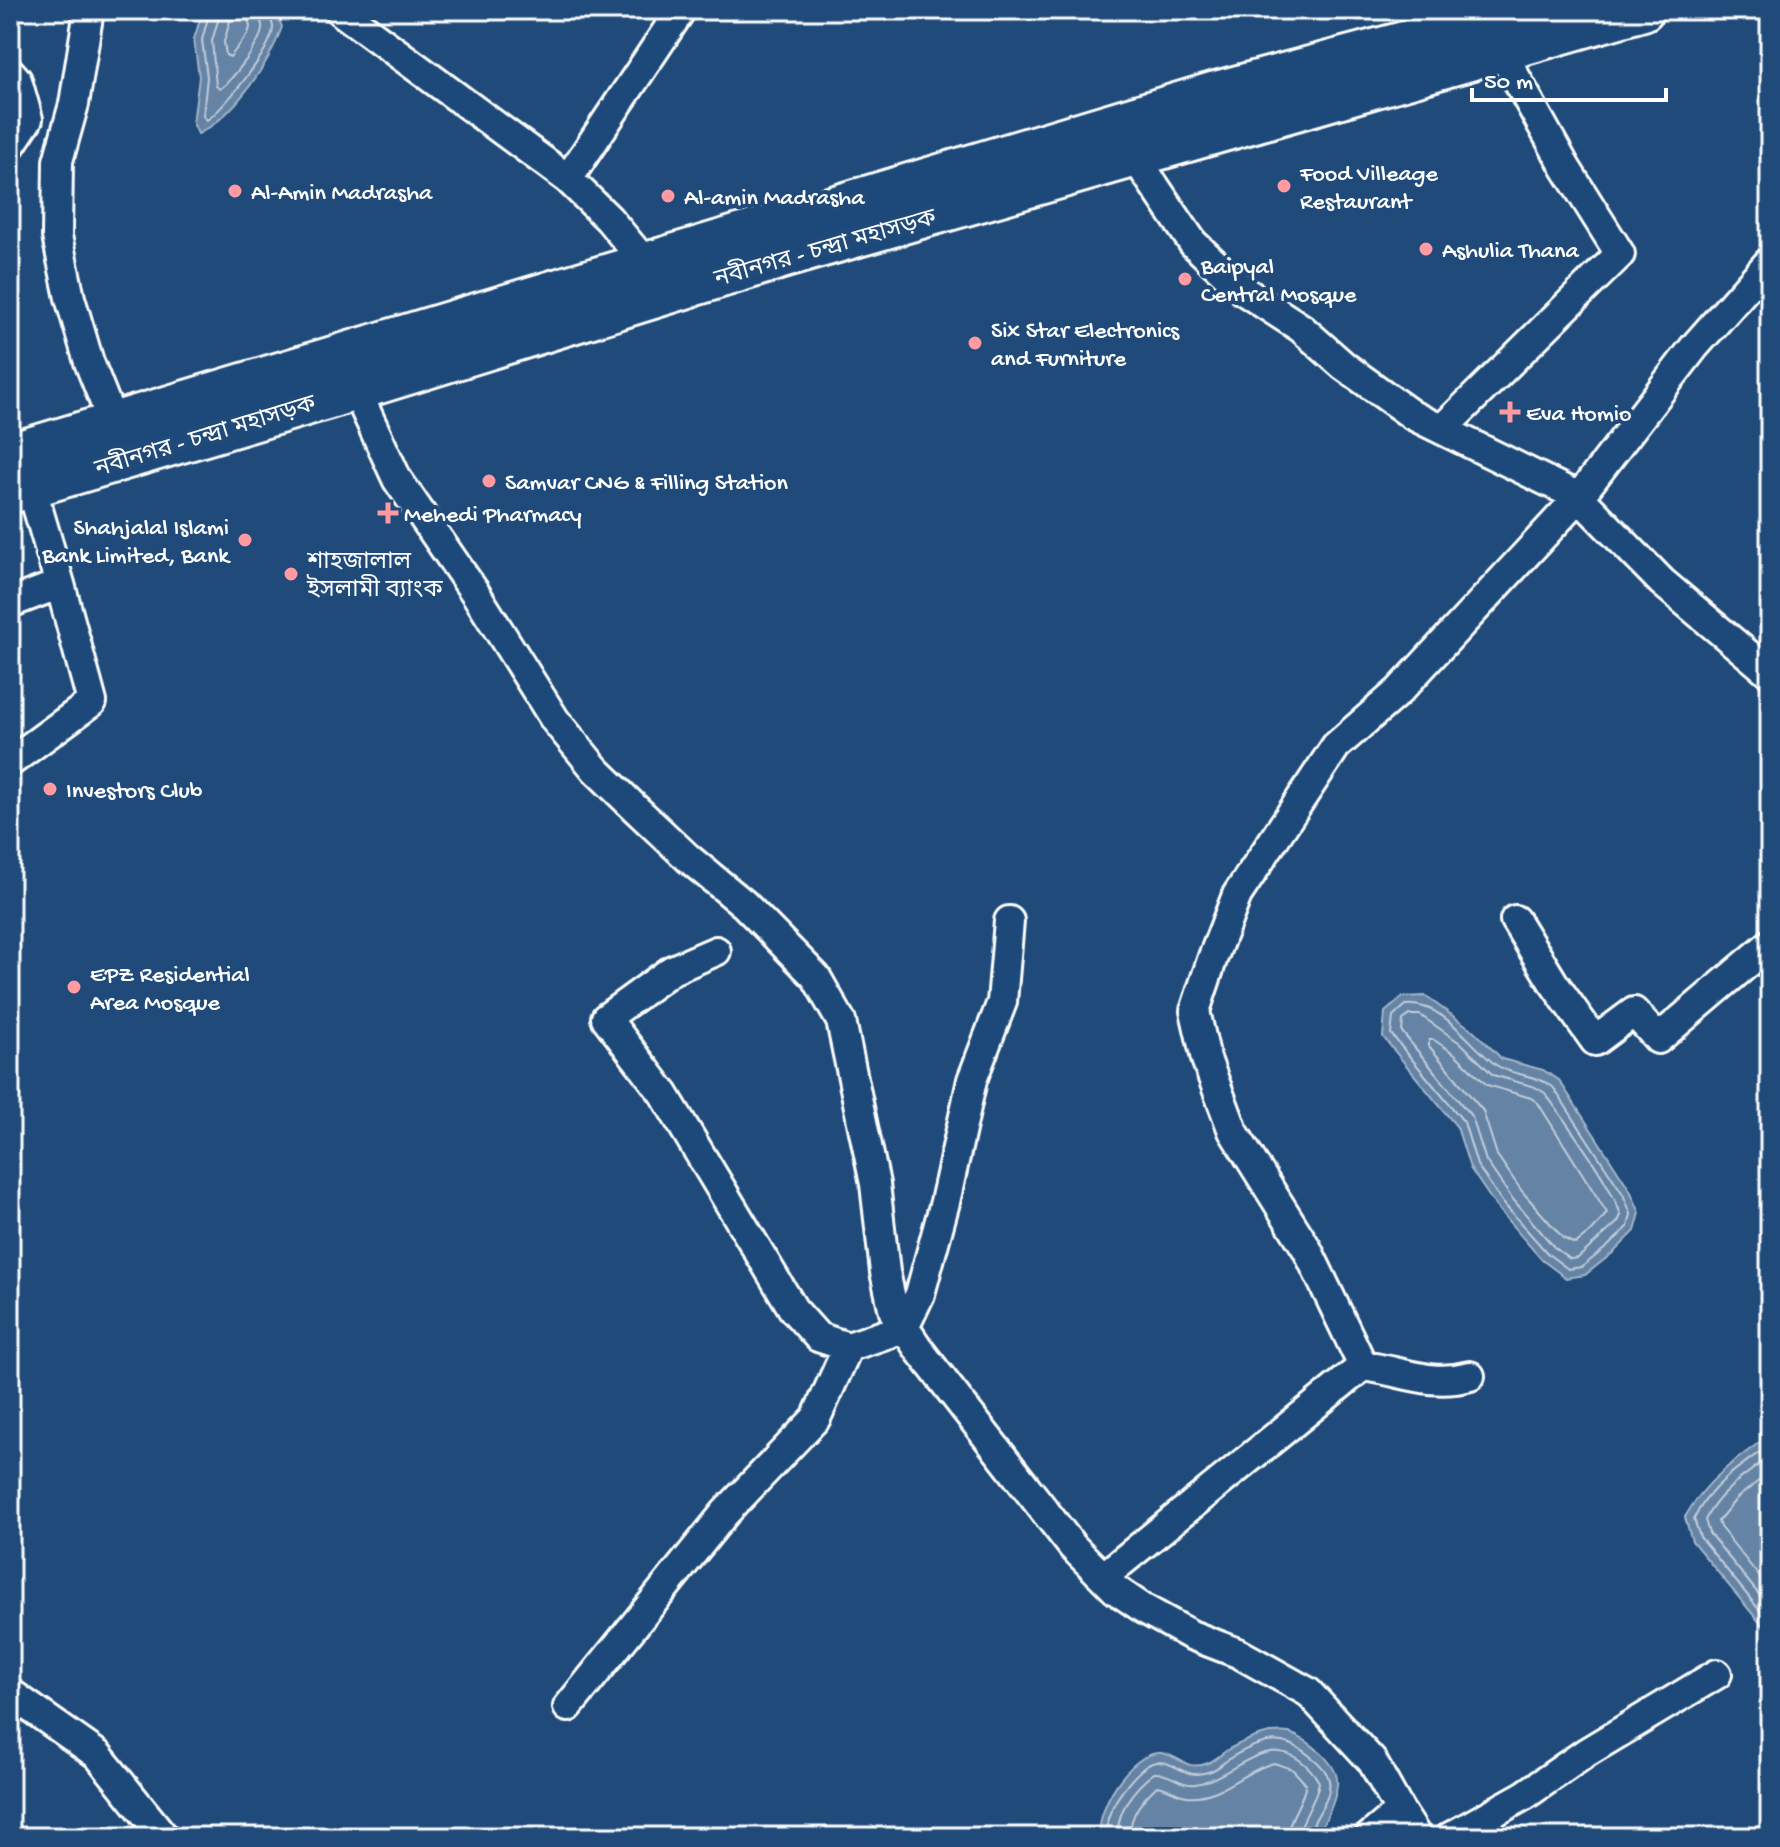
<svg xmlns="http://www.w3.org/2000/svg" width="1780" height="1847" font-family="'Gochi Hand','Noto Sans Bengali',sans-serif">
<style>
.water{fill:#6583a4;stroke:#a3b5c8;stroke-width:2}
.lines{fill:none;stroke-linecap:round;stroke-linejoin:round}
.shore{stroke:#c1cddb;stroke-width:2}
.minor-casing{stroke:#fff;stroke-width:34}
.highway-casing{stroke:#fff;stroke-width:46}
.minor{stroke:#1f4a7a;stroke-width:28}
.highway{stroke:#1f4a7a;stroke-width:40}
.poi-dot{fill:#ff9aa2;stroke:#1f4a7a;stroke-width:3}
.labels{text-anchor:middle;stroke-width:8;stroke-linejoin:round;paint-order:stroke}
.poi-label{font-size:24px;fill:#fff;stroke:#1f4a7a;text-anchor:start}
.street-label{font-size:24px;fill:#fff;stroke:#1f4a7a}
</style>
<rect width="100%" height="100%" fill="#1f4a7a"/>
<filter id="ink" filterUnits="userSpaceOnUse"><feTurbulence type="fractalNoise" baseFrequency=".0125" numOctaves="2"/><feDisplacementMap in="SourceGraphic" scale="16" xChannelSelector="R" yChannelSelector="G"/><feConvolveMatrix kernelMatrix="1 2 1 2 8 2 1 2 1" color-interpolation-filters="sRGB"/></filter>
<g filter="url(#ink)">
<path class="water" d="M203 10H275L282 27C269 64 234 116 198 134L193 123 199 77 194 39Z
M1425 996 1474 1031 1502 1059 1543 1070 1559 1080 1630 1190 1640 1213 1635 1231 1614 1252 1585 1275 1566 1278 1542 1260 1497 1208 1470 1168 1457 1127 1383 1037 1385 1012 1403 997Z
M1770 1435V1635L1692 1541 1685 1517C1705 1481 1737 1458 1770 1435Z
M1270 1733C1276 1733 1283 1732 1289 1733 1308 1739 1340 1764 1337 1785 1335 1804 1325 1821 1316 1837H1101C1093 1811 1132 1750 1161 1753 1180 1755 1185 1772 1208 1763 1216 1760 1222 1753 1229 1749 1242 1742 1256 1736 1270 1733Z"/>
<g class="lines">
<path class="shore" d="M210 10 202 40 207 77 203 116 207 120C224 109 272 49 273 28 273 23 269 16 269 10
M221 10 212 41 216 86 220 89C232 80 260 45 262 29 263 23 259 16 258 10
M233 10 224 42 226 55 230 57 248 34 250 27 246 10
M1406 1005C1444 1002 1469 1045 1496 1065 1512 1076 1536 1074 1553 1087L1623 1194 1631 1214 1628 1227 1608 1246 1582 1267 1568 1269 1548 1254 1503 1203 1477 1165 1464 1122 1391 1034 1393 1017Z
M1420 1015 1463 1045 1493 1075 1535 1087 1545 1093C1568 1125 1609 1180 1621 1215L1618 1222 1578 1258 1570 1259 1554 1247 1511 1197 1486 1161 1472 1117 1402 1032 1403 1020 1410 1015Z
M1429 1040H1434L1455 1054 1487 1085 1531 1098 1538 1103 1607 1213 1593 1230 1575 1244 1563 1238 1521 1190 1497 1155 1483 1111 1429 1046Z
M1770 1445C1741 1465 1709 1486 1694 1519L1700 1537 1770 1623
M1770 1457C1746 1474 1718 1493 1705 1520L1709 1533 1770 1608
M1770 1472 1737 1498 1718 1521 1720 1527 1770 1590
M1108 1837C1107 1829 1106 1821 1110 1813 1115 1799 1142 1760 1159 1762 1180 1763 1184 1781 1211 1771 1219 1768 1225 1761 1232 1757 1261 1740 1282 1733 1310 1756 1318 1762 1327 1770 1329 1780 1333 1801 1311 1818 1309 1837
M1118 1837C1116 1811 1134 1788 1154 1773 1169 1772 1180 1786 1195 1784 1232 1778 1262 1735 1298 1759 1307 1765 1314 1773 1319 1782 1316 1802 1301 1818 1299 1837
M1130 1837C1129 1815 1142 1800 1157 1786 1168 1787 1176 1795 1187 1796 1221 1799 1243 1770 1274 1763L1292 1769 1306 1784C1303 1803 1288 1818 1287 1837"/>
<defs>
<path id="minor" d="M89 10 74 104 58 161 57 236 70 298 89 362 114 425
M339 10 568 179
M10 72 17 80 28 119 10 146
M1135 157 1193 243 1244 291 1301 328 1344 366 1412 415 1579 497 1662 582 1770 673
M647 265 609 219 568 179 681 10
M356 390 397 479 476 594 555 720 596 770 636 809 688 858 744 904 816 977 841 1021 875 1184 885 1272 894 1312 920 1351 1072 1546 1116 1590 1144 1609 1191 1635 1238 1653 1308 1692 1372 1761 1400 1811 1369 1837
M1442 429 1620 254 1566 168 1501 51
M10 603 60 584 31 486
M10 762 92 702 60 584
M1515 920 1553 982 1595 1041 1634 1012 1658 1039 1770 944
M716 951 672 970 606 1018 664 1094 793 1309 818 1337 848 1347
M1363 1366 1307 1249 1233 1131 1206 1059 1195 1011 1213 957 1237 895 1336 746 1399 691 1579 497 1695 346 1770 261
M1103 1577 1363 1366C1403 1371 1430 1387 1470 1376
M10 1693 98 1755 164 1837
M568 1707 725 1513 816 1418 848 1347 904 1328 920 1294 945 1202 972 1080 1002 1002 1009 921
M1400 1811 1417 1837
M1450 1837 1525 1795 1587 1752 1717 1674"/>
<path id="highway" d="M10 454 1216 92 1525 10
M10 493 356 390 785 257 1643 10"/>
</defs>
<use href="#minor" class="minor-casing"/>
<use href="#highway" class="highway-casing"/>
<use href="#minor" class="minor"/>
<use href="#highway" class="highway"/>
</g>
</g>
<g class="poi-dot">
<circle cx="1284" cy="186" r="8"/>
<circle cx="235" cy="191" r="8"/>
<circle cx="668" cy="196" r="8"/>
<circle cx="1426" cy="249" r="8"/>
<circle cx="1185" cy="279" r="8"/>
<circle cx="975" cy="343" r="8"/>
<path d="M1506 400h8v8h8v8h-8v8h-8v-8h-8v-8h8z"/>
<circle cx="489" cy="481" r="8"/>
<path d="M384 501h8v8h8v8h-8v8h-8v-8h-8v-8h8z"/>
<circle cx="245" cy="540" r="8"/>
<circle cx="291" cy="574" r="8"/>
<circle cx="50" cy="789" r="8"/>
<circle cx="74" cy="987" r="8"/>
</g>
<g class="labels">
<g class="poi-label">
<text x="1300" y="180">Food Villeage<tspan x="1300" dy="28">Restaurant</tspan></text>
<text x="251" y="199">Al-Amin Madrasha</text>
<text x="684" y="204">Al-amin Madrasha</text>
<text x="1442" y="257">Ashulia Thana</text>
<text x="1201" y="273">Baipyal<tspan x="1201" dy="28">Central Mosque</tspan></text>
<text x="991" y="337">Six Star Electronics<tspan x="991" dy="28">and Furniture</tspan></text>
<text x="1526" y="420">Eva Homio</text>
<text x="505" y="489">Samvar CNG &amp; Filling Station</text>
<text x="404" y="521">Mehedi Pharmacy</text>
<text x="229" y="534" text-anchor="end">Shahjalal Islami<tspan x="229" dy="28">Bank Limited, Bank</tspan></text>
<text x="307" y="568">শাহজালাল<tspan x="307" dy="28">ইসলামী ব্যাংক</tspan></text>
<text x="66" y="797">Investors Club</text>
<text x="90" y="981">EPZ Residential<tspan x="90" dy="28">Area Mosque</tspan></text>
</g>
<g class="street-label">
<text transform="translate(825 247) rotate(-16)" y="8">নবীনগর - চন্দ্রা মহাসড়ক</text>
<text transform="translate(205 435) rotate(-17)" y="8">নবীনগর - চন্দ্রা মহাসড়ক</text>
</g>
</g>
<rect width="1780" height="1847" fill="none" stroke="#1f4a7a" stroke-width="40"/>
<rect x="20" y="20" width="1740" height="1807" fill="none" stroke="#fff" stroke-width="3" filter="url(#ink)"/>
<path d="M1472 88v12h194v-12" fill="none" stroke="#ffffff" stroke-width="4"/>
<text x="1484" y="88" font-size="24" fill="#ffffff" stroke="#1f4a7a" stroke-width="6" paint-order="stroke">50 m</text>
</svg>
